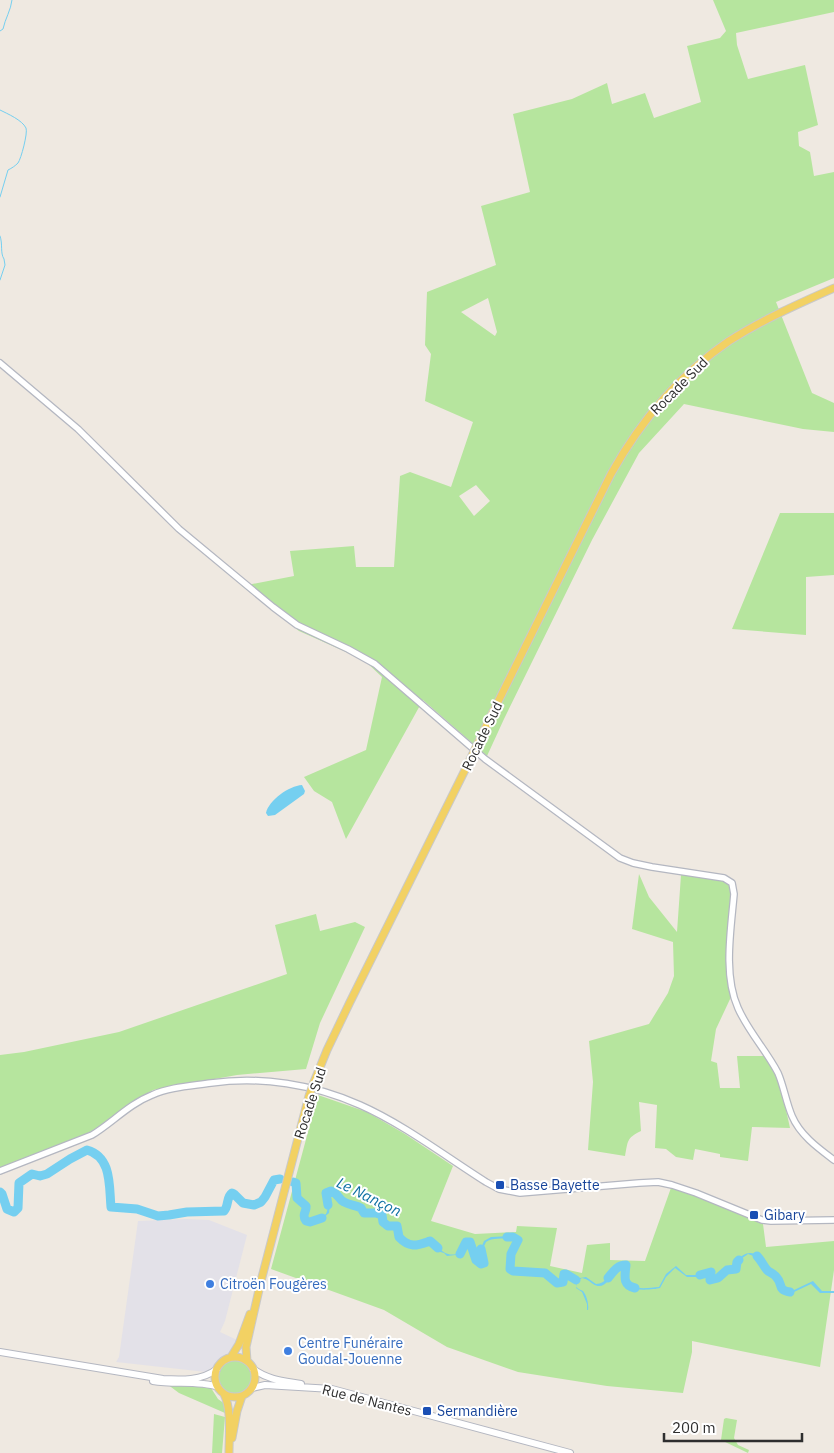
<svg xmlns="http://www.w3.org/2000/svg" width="834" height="1453" font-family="'IBM Plex Sans',sans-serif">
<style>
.industrial{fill:#e3e1e8}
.green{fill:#b6e59e;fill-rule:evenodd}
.water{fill:#75cff0}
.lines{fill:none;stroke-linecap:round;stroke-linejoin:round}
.stream{stroke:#75cff0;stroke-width:1}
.river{stroke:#75cff0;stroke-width:9}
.tertiary-casing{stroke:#b4b7c1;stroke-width:8}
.secondary-casing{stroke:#b4b7c1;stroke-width:8}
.primary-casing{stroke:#c9c9c9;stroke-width:9}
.tertiary{stroke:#fff;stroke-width:5.5}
.secondary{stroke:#fff;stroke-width:6}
.primary{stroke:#f2d163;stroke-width:7}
.primary-bridge-casing{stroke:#c9c9c9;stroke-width:9;stroke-linecap:butt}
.primary-bridge{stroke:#f2d163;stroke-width:7}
.transit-dot{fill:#1a4fb4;stroke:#fff;stroke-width:2}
.shop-dot{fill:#3f7fe0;stroke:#fff;stroke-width:2}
.labels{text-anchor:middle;stroke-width:4;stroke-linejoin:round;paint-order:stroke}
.street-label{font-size:14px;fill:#2e2e2e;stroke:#fff}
.transit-label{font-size:14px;fill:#164399;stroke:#fff;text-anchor:start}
.shop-label{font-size:14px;fill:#366cbe;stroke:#fff;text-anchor:start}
.water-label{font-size:15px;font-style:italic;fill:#0d6fa3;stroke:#fff}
</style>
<rect width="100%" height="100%" fill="#efe9e1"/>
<path class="industrial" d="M186 1219 209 1220 247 1235 225 1321 220 1332 237 1340 232 1352 206 1372 116 1362 119 1357 138 1221Z"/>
<path class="green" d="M713 0H834V12L736 33 737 45 748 79 805 65 818 125 798 132 799 146 810 152 814 176 834 172V278L776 302 812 393 834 403V432L803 429 684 404 639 453 592 540 504 719 487 756 423 700 346 839 332 802 314 791 304 777 366 750 382 677 364 660 299 631 242 586 294 576 290 551 354 546 356 567H394L400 476 410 472 451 487 473 422 425 401 431 354 425 345 427 292 496 265 481 206 530 192 513 114 572 99 607 83 612 104 645 93 654 118 701 102 687 46 720 38 726 31ZM488 298 497 332 495 336 461 312ZM476 485 490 501 474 516 459 496Z
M780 513H834V575L806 577V635L732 629Z
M639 874 649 897 677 932 681 875 724 880 729 883 732 890 726 963 731 997 716 1029 711 1061 717 1063 720 1088H740L737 1056H765L776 1076 783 1096 790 1128 752 1127 748 1161 720 1157V1154L695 1149 693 1160 676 1157 666 1149 655 1148 657 1105 639 1102 641 1131C626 1138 628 1142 625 1156L588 1150 593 1082 589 1041 649 1024 668 993 674 976 673 942 632 929Z
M316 914 320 931 355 922 365 927 320 1023 306 1069 237 1075 153 1090 131 1103 95 1129 79 1138 0 1169V1055L24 1052 119 1032 287 974 275 925Z
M318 1095 367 1112 405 1134 453 1166 431 1221 475 1234 516 1232 517 1226 557 1228 550 1266 582 1273 587 1245 610 1243V1260L645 1261 672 1185 763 1224 766 1247 834 1241V1270L820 1367 692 1341V1352L683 1393 607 1386 518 1372 447 1347 384 1310 271 1269Z
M218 1377a17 17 0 1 1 34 0a17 17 0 1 1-34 0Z
M167 1384 211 1388 218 1399 225 1404V1413L179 1393Z
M214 1414 225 1417 222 1453H212Z
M726 1418 737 1420 734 1438 738 1445 749 1450 748 1453 721 1440 724 1419Z"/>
<path class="water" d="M302 785 305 791 304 794 275 815 268 816 266 813C269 800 289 786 302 785Z
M330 1189 338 1194 341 1200 361 1207 364 1213 372 1212 382 1214V1221L389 1225 397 1224C397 1228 396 1233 398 1236 405 1247 420 1245 428 1239 442 1246 441 1259 461 1253L465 1240 471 1241C472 1249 472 1259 481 1263L484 1261 481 1248 484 1241 491 1237 512 1236 516 1237 518 1240 511 1251 509 1268 512 1271 545 1272 554 1280 559 1282 564 1280 562 1274 565 1272 574 1279 586 1277 596 1284C610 1283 608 1271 617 1265 619 1264 625 1263 626 1263L624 1280C631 1291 647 1288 659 1287L666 1274 676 1266 686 1275H696L710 1271 709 1280 718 1277 726 1269 736 1268V1261C743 1254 750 1250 759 1256L767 1269 778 1278 779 1286 785 1291 794 1290 813 1281 822 1291H834V1293H820L811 1284 794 1292 784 1293 777 1285 776 1278 764 1270 756 1257 748 1254 737 1262 738 1269 726 1271 721 1277 709 1282H707V1273L698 1277H687L675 1268 666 1277 660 1288C652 1290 626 1292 622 1282 620 1277 623 1270 623 1266L617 1267C612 1275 605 1292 593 1284 589 1281 587 1279 582 1278L577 1281 576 1287C578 1289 581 1290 583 1291 587 1296 589 1305 588 1310H587V1304L582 1292 576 1288V1281L566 1274 564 1275 565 1282 561 1285 552 1281 544 1273H511L508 1269 509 1249 515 1240 512 1238C504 1239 493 1237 486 1242L482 1251C484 1256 490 1260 486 1266L482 1267C469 1261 473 1252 468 1241L464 1242V1254L447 1256 444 1253 437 1251 428 1241 422 1247 405 1246 401 1244 396 1240V1226L387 1227 380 1221V1215L373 1214 365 1215 357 1206 339 1202 336 1194 329 1191 327 1194 330 1205 329 1213 321 1220 311 1223V1221L317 1219 326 1214C330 1205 325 1199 326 1191Z"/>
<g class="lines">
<path class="stream" d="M0 31 3 29C5 19 11 10 12 0
M0 110C8 114 22 120 26 128 28 133 21 159 18 163 15 166 12 168 8 170L0 197
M0 236C3 244 0 253 4 259L5 265 0 280"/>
<path class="river" d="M293 1182 296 1183 297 1198 306 1206C307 1212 301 1214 306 1221L310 1222 322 1218
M0 1192 2 1194 7 1209 14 1212 18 1208 19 1183 32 1174 40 1176 47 1174 70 1159 87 1150C112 1157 109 1186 111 1207L137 1209 158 1216 169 1215 187 1212 224 1211C229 1206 226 1197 232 1193L234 1194 243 1203 254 1205 261 1202 265 1197 274 1180 280 1179
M328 1205 326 1193 331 1191C339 1194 338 1199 344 1202 349 1205 355 1205 361 1208L364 1213H376L382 1215 383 1222 388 1226H397L399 1237C410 1249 418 1245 430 1241L438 1248
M507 1237H513L518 1240 511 1254 510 1269 513 1271 545 1273 557 1283 563 1282 564 1274H566L576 1280
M460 1254 466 1242H470L476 1260 481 1264 484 1263 481 1249
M757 1256C761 1260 763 1265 767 1270 770 1273 775 1274 777 1278 783 1284 777 1290 790 1292
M700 1275 711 1272 710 1280 718 1278 727 1270 736 1269 737 1262 739 1260
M608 1278C613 1272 617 1265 626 1265 625 1276 622 1285 635 1288"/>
<defs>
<path id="tertiary" d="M0 363 78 429 179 529 273 607 297 625 348 649 375 664 485 759 620 858 633 863 652 867 724 878 732 883 734 894C731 929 723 975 738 1008 748 1031 766 1050 778 1073 784 1087 786 1102 792 1116 800 1135 818 1148 834 1160
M0 1171 92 1135C112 1123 129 1104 152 1095 170 1087 191 1086 211 1083 261 1076 313 1084 360 1105 403 1124 445 1156 486 1182L499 1189 520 1193 639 1183 658 1182 672 1185 696 1193 762 1220 771 1221 834 1220"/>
<path id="secondary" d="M0 1352 163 1379C181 1380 202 1381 217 1369
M253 1369C268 1380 284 1381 301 1384
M153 1381C174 1385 198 1380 218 1387
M252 1388 265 1385 332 1389 570 1453"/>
<path id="primary" d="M490 718 611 474C640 422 679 375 729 341 762 320 798 304 834 288
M314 1082 327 1050 350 1002 467 766
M231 1357 239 1344 250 1314
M215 1377a20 20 0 1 1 40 0a20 20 0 1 1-40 0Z
M247 1361 246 1347 261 1281 309 1096
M224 1394C232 1410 229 1436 229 1453
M232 1438 237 1411 242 1396"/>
</defs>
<use href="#tertiary" class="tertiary-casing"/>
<use href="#secondary" class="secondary-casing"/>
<use href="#primary" class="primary-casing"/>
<use href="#tertiary" class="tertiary"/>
<use href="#secondary" class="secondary"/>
<use href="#primary" class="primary"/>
<defs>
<path id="primary-bridge" d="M467 766 490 718
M309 1096 314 1082"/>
</defs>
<use href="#primary-bridge" class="primary-bridge-casing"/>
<use href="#primary-bridge" class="primary-bridge"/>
</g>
<g class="transit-dot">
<rect x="495" y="1180" width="10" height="10" rx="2.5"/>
<rect x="749" y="1210" width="10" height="10" rx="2.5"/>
<rect x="422" y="1406" width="10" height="10" rx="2.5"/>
</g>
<g class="shop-dot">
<circle cx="210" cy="1284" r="5"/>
<circle cx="288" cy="1351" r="5"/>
</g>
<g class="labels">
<g class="street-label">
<text transform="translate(679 386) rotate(-45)" y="5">Rocade Sud</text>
<text transform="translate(482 736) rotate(-64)" y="5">Rocade Sud</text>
<text transform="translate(310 1103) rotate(-72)" y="5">Rocade Sud</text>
<text transform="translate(367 1400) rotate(14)" y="5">Rue de Nantes</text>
</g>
<g class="transit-label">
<text x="510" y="1190">Basse Bayette</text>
<text x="764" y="1220">Gibary</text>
<text x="437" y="1416">Sermandière</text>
</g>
<g class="shop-label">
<text x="220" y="1289">Citroën Fougères</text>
<text x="298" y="1348">Centre Funéraire<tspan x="298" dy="16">Goudal-Jouenne</tspan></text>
</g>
<g class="water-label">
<text transform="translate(369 1197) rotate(26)" y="5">Le Nançon</text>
</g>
</g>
<path d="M664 1433v8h138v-8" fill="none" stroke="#2e2e2e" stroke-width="2.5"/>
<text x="672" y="1433" font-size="15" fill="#2e2e2e" stroke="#ffffff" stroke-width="4" paint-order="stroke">200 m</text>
</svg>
